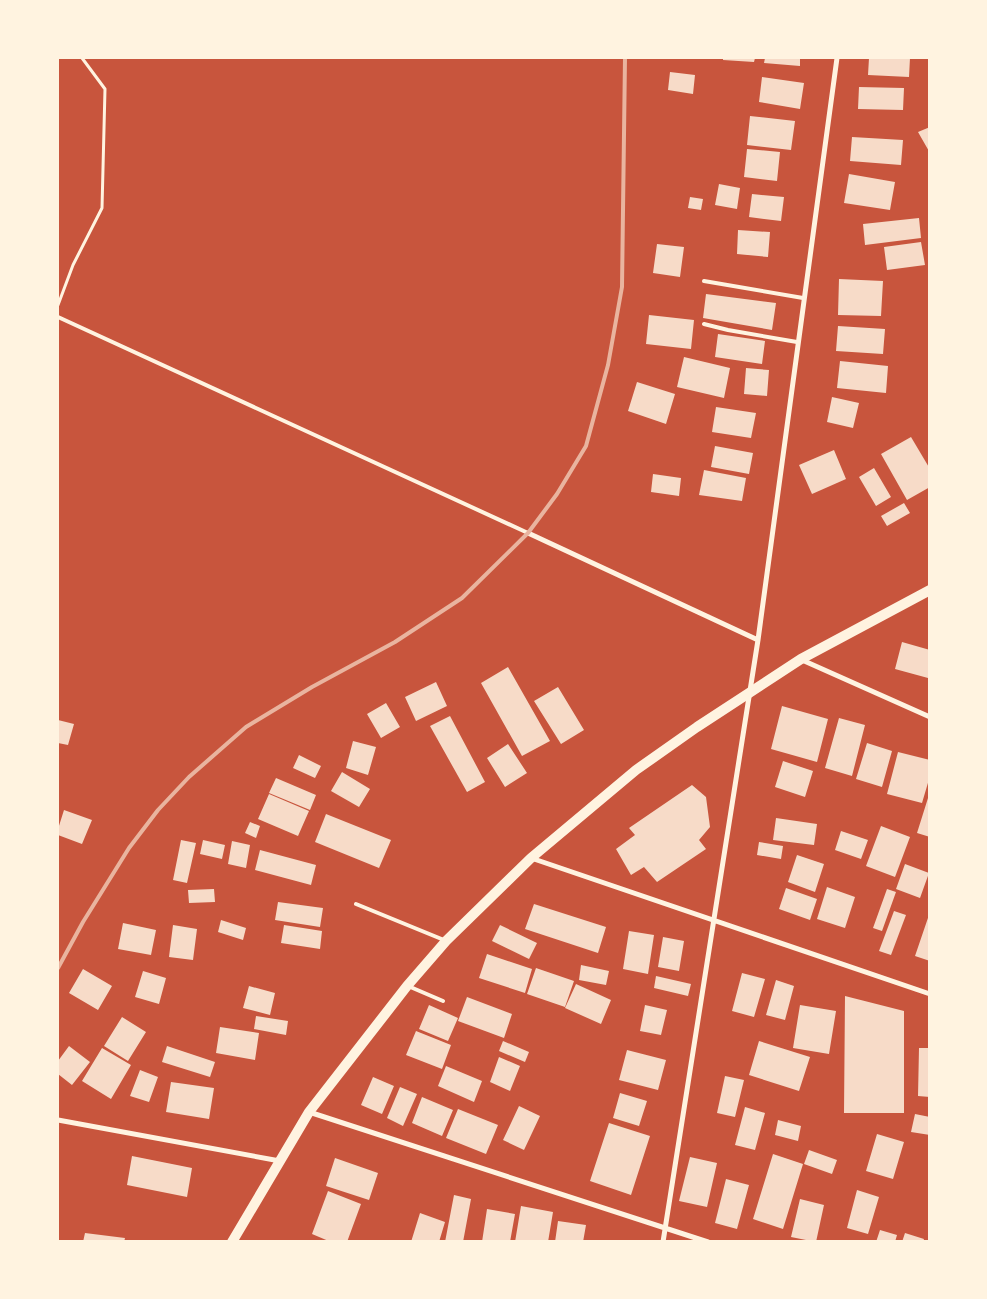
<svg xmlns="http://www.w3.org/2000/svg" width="987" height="1299" font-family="Figtree,sans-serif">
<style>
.building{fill:#f7dbc8}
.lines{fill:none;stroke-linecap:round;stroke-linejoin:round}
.path{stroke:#fff3e0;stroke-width:3}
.service{stroke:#fff3e0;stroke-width:4}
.minor{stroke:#fff3e0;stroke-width:5}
.secondary{stroke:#fff3e0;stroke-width:10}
.rail{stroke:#e9b49f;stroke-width:4}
</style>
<rect width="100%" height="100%" fill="#c8553d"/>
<path class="building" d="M723 58H755L754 62 723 60Z
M765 58H800V66L764 63Z
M869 58H910L909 77 868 75Z
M670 72 695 75 693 94 668 90Z
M762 77 804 83 800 109 759 102Z
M859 87 904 88 903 110 858 109Z
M750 116 795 121 791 150 747 145Z
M930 127V153L918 132Z
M852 137 903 140 901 165 850 161Z
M747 149 780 152 777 181 744 177Z
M849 174 895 182 890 210 844 203Z
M719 184 740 188 737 209 715 205Z
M752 194 784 197 781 221 749 217Z
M690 197 703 199 701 210 688 208Z
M919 218 921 238 865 245 863 224Z
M738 230 770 232 768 257 737 254Z
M921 242 925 265 887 270 884 247Z
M657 244 684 247 680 277 653 273Z
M839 279 883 281 881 316 838 315Z
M706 294 776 303 772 330 703 318Z
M649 315 694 320 691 349 646 344Z
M838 326 885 329 883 354 836 351Z
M718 334 765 341 762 364 715 357Z
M684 357 730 368 724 398 677 387Z
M840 361 888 366 886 393 837 388Z
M746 368 769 370 767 396 744 394Z
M637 382 675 394 666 424 628 411Z
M832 397 859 403 853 428 827 422Z
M716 407 756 413 751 438 712 432Z
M911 437 930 469V487L907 500 881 454Z
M715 446 753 453 749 474 711 467Z
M834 450 846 479 812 494 799 465Z
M874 468 891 497 876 506 859 477Z
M704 470 746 478 742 501 699 495Z
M653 474 681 478 679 496 651 492Z
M904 503 910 513 887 526 881 516Z
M902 642 930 650V674L928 678 895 669Z
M508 667 550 741 522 756 481 683Z
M436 682 447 706 416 721 405 697Z
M558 687 584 730 561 744 534 701Z
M386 703 400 727 381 738 367 714Z
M782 706 828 719 817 762 771 749Z
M450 716 485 782 467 792 430 726Z
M839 718 865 725 852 776 825 768Z
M58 720 74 724 68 745 58 743Z
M353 741 376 747 368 775 346 768Z
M867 743 892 751 882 787 856 779Z
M508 744 527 773 505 787 487 758Z
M898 752 930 760V776L922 803 887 794Z
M299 755 321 766 315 778 293 768Z
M783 761 813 771 805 797 775 787Z
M342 772 370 789 359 807 331 791Z
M276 778 316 795 310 810 269 793Z
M692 785 706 797 710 827 699 840 706 849 657 882 644 867 631 875 616 849 635 835 629 828Z
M269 794 309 811 298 836 258 819Z
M928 798H930V837L917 833Z
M64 810 92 820 82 844 58 835V829Z
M326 814 391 840 379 868 315 842Z
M776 818 817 824 814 845 773 840Z
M250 822 260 826 256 838 245 833Z
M881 826 910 837 895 877 866 866Z
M841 831 868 840 861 859 835 850Z
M181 840 196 843 187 883 173 880Z
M203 840 225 845 222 859 200 854Z
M232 841 250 845 246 868 228 864Z
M759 842 783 846 781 859 757 855Z
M260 850 316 865 311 885 255 870Z
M797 855 824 864 815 892 788 882Z
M905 864 929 873 920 898 896 889Z
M827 887 855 897 845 928 817 919Z
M786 888 817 899 810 920 779 909Z
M214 889 215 902 189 903 188 890Z
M887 889 896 892 882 931 873 928Z
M278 902 323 908 320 927 275 920Z
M534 904 606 927 598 953 525 929Z
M894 911 906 915 891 955 879 951Z
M930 912V961L915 956Z
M221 920 246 928 243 940 218 932Z
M123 923 156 930 151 955 118 949Z
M173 925 197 929 193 960 169 957Z
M284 925 322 931 320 949 281 943Z
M500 925 537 943 529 959 492 941Z
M629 931 654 935 648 974 623 969Z
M663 937 684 941 679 971 658 967Z
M487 954 532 969 525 993 479 978Z
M581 965 609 971 606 985 579 980Z
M536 968 574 981 565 1007 527 994Z
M83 969 112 986 98 1010 69 993Z
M143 971 166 978 159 1004 135 997Z
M742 973 765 979 754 1017 732 1011Z
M656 976 691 984 688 996 654 988Z
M776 980 794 986 785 1020 766 1015Z
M576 984 611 1000 601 1024 565 1008Z
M249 986 275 993 270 1015 243 1008Z
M845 996 904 1011V1113H844Z
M467 997 512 1014 504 1038 458 1021Z
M429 1005 458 1018 448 1041 419 1029Z
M645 1005 667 1010 661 1035 640 1031Z
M800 1005 836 1011 829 1054 793 1048Z
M256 1016 288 1021 286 1035 254 1029Z
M122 1017 146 1032 128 1061 104 1046Z
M220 1027 259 1033 255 1060 216 1053Z
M416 1031 451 1045 442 1069 406 1055Z
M503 1041 529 1052 525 1062 499 1051Z
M759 1041 810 1057 799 1091 749 1075Z
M69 1046 90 1062 72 1085 58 1074V1061Z
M167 1046 215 1062 210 1077 162 1062Z
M102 1048 131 1065 111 1099 82 1081Z
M919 1048H930V1097L918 1096Z
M627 1050 666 1060 658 1090 619 1080Z
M499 1057 520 1066 510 1091 490 1082Z
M446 1066 482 1081 474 1102 438 1086Z
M140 1070 158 1077 149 1102 130 1096Z
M725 1076 744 1080 735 1117 717 1113Z
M373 1077 394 1086 382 1114 361 1105Z
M171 1082 214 1088 209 1119 166 1112Z
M400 1087 417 1094 403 1126 387 1118Z
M620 1093 647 1101 639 1126 613 1118Z
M422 1097 453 1110 442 1136 412 1123Z
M519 1106 540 1116 524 1150 503 1140Z
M745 1107 765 1113 755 1150 735 1145Z
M458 1109 498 1125 486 1154 446 1138Z
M915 1114 930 1117V1135L911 1132Z
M778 1120 801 1126 798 1141 775 1135Z
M609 1123 650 1136 631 1195 590 1181Z
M877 1134 904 1142 893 1179 866 1171Z
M809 1150 837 1160 832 1174 804 1164Z
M773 1154 803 1164 783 1229 753 1219Z
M132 1156 192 1168 187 1197 127 1185Z
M690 1157 717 1163 707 1207 679 1201Z
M335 1158 378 1173 369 1200 326 1186Z
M726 1179 749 1185 737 1229 715 1223Z
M857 1190 879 1197 868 1234 847 1228Z
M328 1191 361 1204 347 1242H331L312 1234Z
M454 1195 471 1199 463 1242H445Z
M800 1199 824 1205 816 1242 791 1237Z
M521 1206 553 1212 548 1242H515Z
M487 1209 515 1214 510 1242H482Z
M420 1213 445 1222 439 1242H411Z
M558 1221 586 1225 583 1242H555Z
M880 1230 897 1235 895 1242H876Z
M85 1233 125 1238 124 1242H83Z
M905 1233 924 1239 923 1242H902Z"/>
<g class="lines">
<path class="path" d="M58 305 73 265 102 208 105 89 82 58"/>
<path class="service" d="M704 281 803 298
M58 317 528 533
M704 324 728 330 797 342
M356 904 444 940
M408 986 443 1001"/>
<path class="minor" d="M528 533 758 640
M802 660 930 717
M531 858 930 994
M309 1112 708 1242
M58 1120 280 1161
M663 1242 758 640 837 58"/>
<path class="secondary" d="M232 1242 309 1112 407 986 446 941 531 858 636 770 697 727 801 659 930 590"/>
<path class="rail" d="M58 968 83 922 129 848 158 810 189 777 246 727 312 687 395 642 462 598 528 533 557 494 586 446 608 365 622 287 625 58"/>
</g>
<rect width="987" height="1299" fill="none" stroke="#fff3e0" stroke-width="118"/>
</svg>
